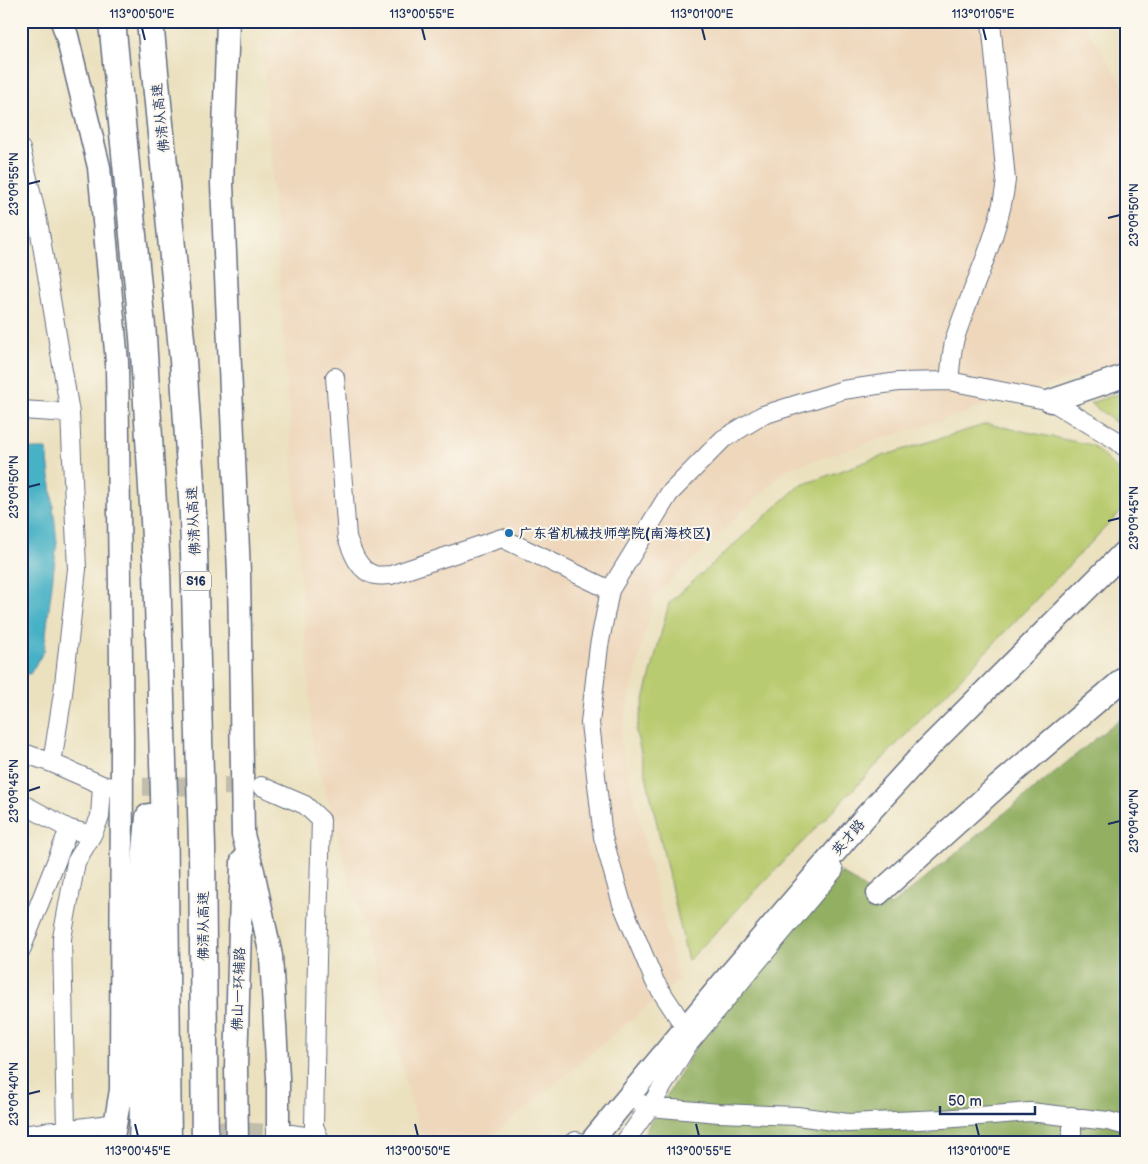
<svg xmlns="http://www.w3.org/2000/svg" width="1148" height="1164" font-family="'Balsamiq Sans','LXGW WenKai TC',sans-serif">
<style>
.built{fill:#eed7bb}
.green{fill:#b9cb6f;stroke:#6a7d66}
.forest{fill:#92af62;stroke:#566f60}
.water{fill:#47b1c5;stroke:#317092}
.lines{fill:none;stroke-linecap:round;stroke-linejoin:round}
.minor-tunnel{stroke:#c1bdac;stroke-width:18;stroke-dasharray:18 9;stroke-linecap:butt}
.minor-casing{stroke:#646d80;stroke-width:20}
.major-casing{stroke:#646d80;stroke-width:25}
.highway-casing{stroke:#646d80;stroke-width:29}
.minor{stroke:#fff;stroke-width:18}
.major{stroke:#fff;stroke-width:22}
.highway{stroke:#fff;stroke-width:26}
.ticks{fill:none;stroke:#1b2f5e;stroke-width:2}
.poi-dot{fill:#1f6fb2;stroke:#fbf7ec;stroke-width:2}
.labels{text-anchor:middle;stroke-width:4;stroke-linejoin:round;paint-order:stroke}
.shield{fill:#fbf7ec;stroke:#5e6b89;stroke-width:1}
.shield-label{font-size:12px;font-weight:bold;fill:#1b2f5e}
.street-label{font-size:14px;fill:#1b2f5e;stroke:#fbf7ec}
.poi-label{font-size:14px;font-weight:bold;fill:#1b2f5e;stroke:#fbf7ec;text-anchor:start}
.neatline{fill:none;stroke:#1b2f5e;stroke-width:2}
.ticks-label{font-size:12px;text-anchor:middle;fill:#1b2f5e}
</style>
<rect width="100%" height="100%" fill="#fbf7ec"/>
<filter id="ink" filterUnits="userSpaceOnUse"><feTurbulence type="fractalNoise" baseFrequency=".02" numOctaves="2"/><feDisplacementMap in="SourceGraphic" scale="10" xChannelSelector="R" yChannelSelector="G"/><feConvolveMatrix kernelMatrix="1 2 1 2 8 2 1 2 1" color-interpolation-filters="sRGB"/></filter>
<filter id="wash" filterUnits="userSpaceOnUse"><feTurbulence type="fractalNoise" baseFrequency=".0096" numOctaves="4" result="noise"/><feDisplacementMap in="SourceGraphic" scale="20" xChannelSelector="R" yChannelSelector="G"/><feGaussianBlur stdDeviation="1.12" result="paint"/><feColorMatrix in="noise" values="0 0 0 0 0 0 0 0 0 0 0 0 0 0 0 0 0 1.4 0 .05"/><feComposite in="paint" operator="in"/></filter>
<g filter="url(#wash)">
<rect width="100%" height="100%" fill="#ebe1bf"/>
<path class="built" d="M336 21H1081L1127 90V361L787 469 654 597 620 739 678 981 484 1143H423L313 748 262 39Z"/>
<path class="green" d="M1127 391V431L1090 403Z
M987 424 1092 445 1127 479V505L688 961 636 731 669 603 799 486 876 458Z"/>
<path class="forest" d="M1127 713V1143H638L700 1040 841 872 891 906Z"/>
<path class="water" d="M21 449H47L57 542 44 651 30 674 21 673Z"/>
</g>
<g filter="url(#ink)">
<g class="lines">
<path class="minor-tunnel" d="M116 787 255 786
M110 1124 289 1134"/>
<defs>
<path id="minor" d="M21 149 38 221 70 413 77 569 63 693 52 763
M335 377 347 537C352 551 358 571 375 575 380 576 386 575 391 575L502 538 610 590
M949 381C951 367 951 352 955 338 972 286 1000 235 1006 180L991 21
M21 410 70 413
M21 752 52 763 102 785 113 787
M261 786 305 805 321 820 317 960 314 1126 321 1143
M21 803 69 829
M21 950 69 829 92 835
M686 1029 655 982 622 904 603 837 590 723 599 646 610 590 669 494 723 439 763 415 843 390 898 382 949 381 1051 401 1116 440 1127 449
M642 1104 650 1107 719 1113 797 1116 848 1123 942 1119 1030 1112 1108 1121 1127 1126
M291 1134 318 1138
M21 1135 110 1124
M74 1143 66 1129 62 938 76 862 92 835 100 817 102 785
M572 1143 576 1141 582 1143
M624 1143 650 1107 687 1046 834 870
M1072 1143V1116"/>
<path id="major" d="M62 21 67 36 99 167 117 362 122 738 121 1090 112 1143
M228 21 222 184 239 573 243 835 253 871 271 956 278 1078V1143
M1051 401 1127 375
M878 894 998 786 1127 676
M237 1143 236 1067 242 861
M590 1143 725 980 866 816 927 749 1127 549"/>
<path id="highway" d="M112 21 143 337 157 571 164 794 168 1143
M150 21 183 360 193 515 202 848 205 1143
M142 1143C144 1094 143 1046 142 997 141 937 143 877 149 817"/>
</defs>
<use href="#minor" class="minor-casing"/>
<use href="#major" class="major-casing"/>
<use href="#highway" class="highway-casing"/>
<use href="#minor" class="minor"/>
<use href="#major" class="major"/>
<use href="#highway" class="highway"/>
</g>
</g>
<path class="ticks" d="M142 28 145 40M422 28 425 40M702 28 705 40M983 28 986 40M28 184 40 181M1108 218 1120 215M28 487 40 484M1108 521 1120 518M28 791 40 787M1108 824 1120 821M28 1094 40 1091M135 1124 138 1136M415 1124 418 1136M696 1124 699 1136M976 1124 979 1136"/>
<circle class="poi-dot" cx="509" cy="533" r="5"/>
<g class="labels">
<rect class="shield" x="181" y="571.5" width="30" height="19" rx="4"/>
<g class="shield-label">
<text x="196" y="585">S16</text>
</g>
<g class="street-label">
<text transform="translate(160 118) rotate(-96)" y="5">佛清从高速</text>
<text transform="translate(193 521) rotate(-93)" y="5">佛清从高速</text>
<text transform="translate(848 837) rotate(-49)" y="5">英才路</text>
<text transform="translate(203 926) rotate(-90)" y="5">佛清从高速</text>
<text transform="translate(238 989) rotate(-88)" y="5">佛山一环辅路</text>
</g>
<g class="poi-label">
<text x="519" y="538">广东省机械技师学院(南海校区)</text>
</g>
</g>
<rect width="1148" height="1164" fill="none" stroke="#fbf7ec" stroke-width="55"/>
<path d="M940 1106v8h95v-8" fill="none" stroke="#1b2f5e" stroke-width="2.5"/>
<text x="948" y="1106" font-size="15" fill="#1b2f5e" stroke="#fbf7ec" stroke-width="4" paint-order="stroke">50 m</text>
<rect x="28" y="28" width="1092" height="1108" class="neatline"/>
<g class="ticks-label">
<text x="142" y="18">113°00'50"E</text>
<text x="422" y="18">113°00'55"E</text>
<text x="702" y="18">113°01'00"E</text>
<text x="983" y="18">113°01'05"E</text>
<text transform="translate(14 184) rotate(-90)" y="4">23°09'55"N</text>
<text transform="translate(1134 215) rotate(-90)" y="4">23°09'50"N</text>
<text transform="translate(14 487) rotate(-90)" y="4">23°09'50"N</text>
<text transform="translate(1134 518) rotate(-90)" y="4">23°09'45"N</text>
<text transform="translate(14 791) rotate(-90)" y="4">23°09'45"N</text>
<text transform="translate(1134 821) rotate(-90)" y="4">23°09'40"N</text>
<text transform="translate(14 1094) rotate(-90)" y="4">23°09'40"N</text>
<text x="138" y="1155">113°00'45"E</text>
<text x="418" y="1155">113°00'50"E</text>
<text x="699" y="1155">113°00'55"E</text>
<text x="979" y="1155">113°01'00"E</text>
</g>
</svg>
